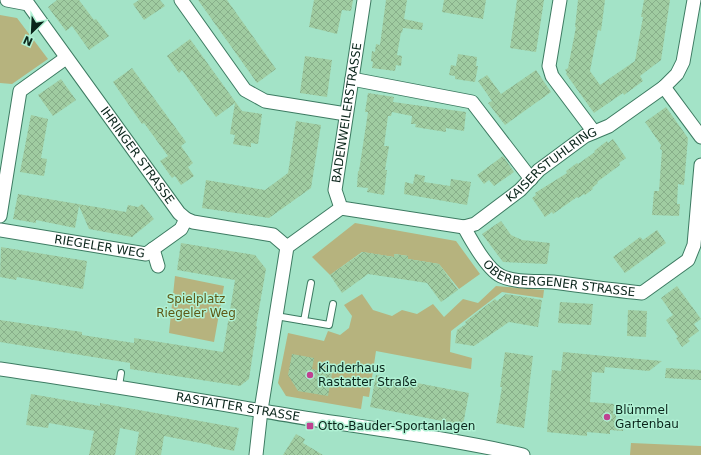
<svg xmlns="http://www.w3.org/2000/svg" width="701" height="455" font-family="'DejaVu Sans',sans-serif">
<style>
.green{fill:#b6b37e}
.building{fill:url(#building-cross-hatch)}
.lines{fill:none;stroke-linecap:round;stroke-linejoin:round}
.service-casing{stroke:#3d7b62;stroke-width:8}
.minor-casing{stroke:#3d7b62;stroke-width:15}
.service{stroke:#fff;stroke-width:6}
.minor{stroke:#fff;stroke-width:13}
.poi-dot{fill:#bf4291;stroke:#b0f1d4;stroke-width:1.5}
.labels{text-anchor:middle;stroke-width:3;stroke-linejoin:round;paint-order:stroke}
.street-label{font-size:12px;fill:#0a251b;stroke:#b0f1d4}
.park-label{font-size:12px;fill:#5e5916;stroke:#b0f1d4}
.poi-label{font-size:12px;fill:#0a251b;stroke:#b0f1d4;text-anchor:start}
</style>
<defs>
<pattern id="building-cross-hatch" width="8" height="8" patternUnits="userSpaceOnUse"><rect width="8" height="8" fill="#a0cca1"/><path d="M0 0l8 8M0 8l8-8" fill="none" stroke="#88af8a"/></pattern>
</defs>
<rect width="100%" height="100%" fill="#a3e3c7"/>
<path class="green" d="M0 15 17 18 48 59 12 84 0 83Z
M355 223 456 241 480 274 459 289 439 264 408 259V256L395 254 394 257 362 252 330 275 312 257Z
M175 276 224 286 214 342 169 333Z
M496 286 544 290 543 298 502 292 451 331 450 352 472 358 471 369 376 351 369 397 363 396 361 409 286 396 278 383 288 333 324 341 328 331 340 335 349 328 352 316 344 305 362 294 373 310 392 316 402 310 417 314 433 304 444 317 463 299 478 303Z
M631 443 701 446V455H630Z"/>
<path class="building" d="M57 0H79L94 20 96 19 109 36 89 50 72 26 66 31 48 7Z
M139 0H160L165 6 144 20 133 4Z
M198 0H227L276 69 257 83Z
M314 0H353L351 11 342 10 337 34 309 27Z
M386 0H407L404 19 423 23 422 30 403 28 402 33 401 32 397 55 402 56 401 66 396 65 395 71 372 68 373 62 371 61 372 51 375 52 376 44 380 45Z
M444 0H486L483 19 442 12Z
M517 0H544L536 52 510 48Z
M578 0H605L601 31 598 30 590 71 600 85 635 61 643 17H641L644 0H670L661 60 640 76 643 81 624 95 623 93 594 113 566 74 567 73 565 70 568 68 576 27H575Z
M190 39 242 111 262 114 258 144 251 143V147L233 144 235 135 230 134 235 103 216 117 182 70 179 73 167 56Z
M458 54 477 57 476 66H478L475 82 455 79V76L449 75 451 65 456 66Z
M305 56 332 60 327 97 300 93Z
M132 68 186 142 181 146 193 163 188 167 194 176 181 185 175 176 172 178 160 161 168 156 144 123 142 124 113 82Z
M536 70 551 92 505 125 488 103 492 101 478 81 487 75 501 94Z
M61 79 76 100 53 116 38 95Z
M368 93 394 97 393 102 466 112 464 131 446 128V132L415 127 416 124H411L412 116 392 112 391 116H388L384 146H389L385 170H387L384 195 367 192 368 188 357 187 358 171H359L368 112H365Z
M666 107 688 138 684 185 678 184 677 204H680L679 216 652 215 654 191H659L662 150 660 149 661 145 645 122Z
M31 115 48 119 41 158 47 159 44 176 20 172Z
M296 121 321 125 311 188 269 218 202 208 206 180 265 190 288 173Z
M613 139 626 158 619 163 620 165 597 182 598 183 592 188 593 189 585 195 584 194 578 198 577 197 553 214 552 212 545 217 532 198 536 195 535 193 567 173 566 171 577 163 578 164 595 152 594 151 607 141 608 143Z
M503 156 514 172 494 186 489 180 484 184 477 175Z
M415 174 425 176 424 182 450 186 451 179 471 182 467 205 404 194 405 182 413 184Z
M18 194 126 212 128 205 138 207 142 204 154 219 132 237 89 229 79 206 75 228 36 220V223L13 219Z
M501 221 511 235 522 240 550 243 547 264 503 262 482 234Z
M657 230 666 243 625 273 613 257 640 237 643 240Z
M181 243 255 255 266 269 256 326H257L249 379 240 386 130 369V363L0 342V320L82 332V335L134 343V338L223 352 235 280 177 270Z
M1 247 87 261 83 289 17 277 16 280 0 277Z
M363 252 394 257V254L408 256V259L439 264 458 290 441 302 427 283 368 274 342 293 330 275Z
M677 286 701 319 694 324 699 331 688 339 690 341 682 347 676 338 678 337 666 320 673 315 661 298Z
M506 294 542 300 538 327 509 322 474 346 455 343 457 330 466 324 465 322 495 299 497 301Z
M560 302 593 304 591 325 558 323Z
M628 310 647 311 646 337 627 336Z
M505 352 533 356 524 428 496 423 502 387H500Z
M563 352 605 356 662 361 649 371 605 367 604 373 592 372 590 402 614 404 613 414H616V420L624 421 623 431 610 430V434L587 432V436L547 432 552 370 561 371Z
M292 354 314 358 312 369 332 374 328 396 298 391 288 375Z
M666 368 701 370V380L665 378Z
M376 375 469 393 463 425 370 407Z
M31 394 100 406V403L239 428 234 451 211 446V445L164 436 161 455H135L139 432 120 428 115 455H89L94 431 49 423 48 428 26 425Z
M296 434 305 439 303 443 323 455H283Z"/>
<g class="lines">
<defs>
<path id="service" d="M276 316 329 325 333 304
M304 321 311 283
M119 386 121 373"/>
<g id="minor">
<path id="s1" d="M7 0 28 4 179 213 186 219 193 222 273 235 287 247"/>
<path d="M181 0 245 90 265 101 346 114"/>
<path d="M560 0 549 66 552 76 594 132"/>
<path d="M352 79 472 102 531 179"/>
<path d="M664 87 701 137"/>
<path id="s2" d="M341 208 464 227 475 224 520 190 539 170 585 136 609 126 664 87 677 74 683 62 694 0"/>
<path id="s3" d="M341 208 335 190 364 0"/>
<path d="M0 216 20 91 66 58"/>
<path id="s4" d="M464 227C471 240 488 270 501 276 516 283 537 281 553 282 583 286 612 290 642 293L688 260 694 245 701 165"/>
<path id="s5" d="M0 230 146 254 181 229 186 219"/>
<path d="M153 249 158 266"/>
<path id="s6" d="M0 369C104 384 208 402 311 419 383 430 453 439 523 455"/>
<path d="M256 455 261 410 287 247 341 208"/>
</g>
</defs>
<use href="#service" class="service-casing"/>
<use href="#minor" class="minor-casing"/>
<use href="#service" class="service"/>
<use href="#minor" class="minor"/>
</g>
<g class="poi-dot">
<circle cx="310" cy="375" r="4"/>
<circle cx="607" cy="417" r="4"/>
<rect x="306" y="422" width="8" height="8" rx="2"/>
</g>
<g class="labels">
<g class="street-label">
<text dy="4" stroke="none"><textPath href="#s3" startOffset="97">BADENWEILERSTRASSE</textPath></text>
<text dy="4" stroke="none"><textPath href="#s1" startOffset="208">IHRINGER STRASSE</textPath></text>
<text dy="4" stroke="none"><textPath href="#s2" startOffset="233">KAISERSTUHLRING</textPath></text>
<text dy="4" stroke="none"><textPath href="#s5" startOffset="101">RIEGELER WEG</textPath></text>
<text dy="4" stroke="none"><textPath href="#s4" startOffset="119">OBERBERGENER STRASSE</textPath></text>
<text dy="4" stroke="none"><textPath href="#s6" startOffset="241">RASTATTER STRASSE</textPath></text>
</g>
<g class="park-label">
<text x="196" y="303">Spielplatz<tspan x="196" dy="14">Riegeler Weg</tspan></text>
</g>
<g class="poi-label">
<text x="318" y="372">Kinderhaus<tspan x="318" dy="14">Rastatter Straße</tspan></text>
<text x="615" y="414">Blümmel<tspan x="615" dy="14">Gartenbau</tspan></text>
<text x="318" y="430">Otto-Bauder-Sportanlagen</text>
</g>
</g>
<g transform="translate(32 32) rotate(204)" stroke="#b0f1d4" stroke-width="3" paint-order="stroke">
<path d="M0-3L7 15L0 10L-7 15Z" fill="#0a251b"/>
<text y="-6" font-size="11" font-weight="bold" text-anchor="middle" fill="#0a251b">N</text>
</g>
</svg>
